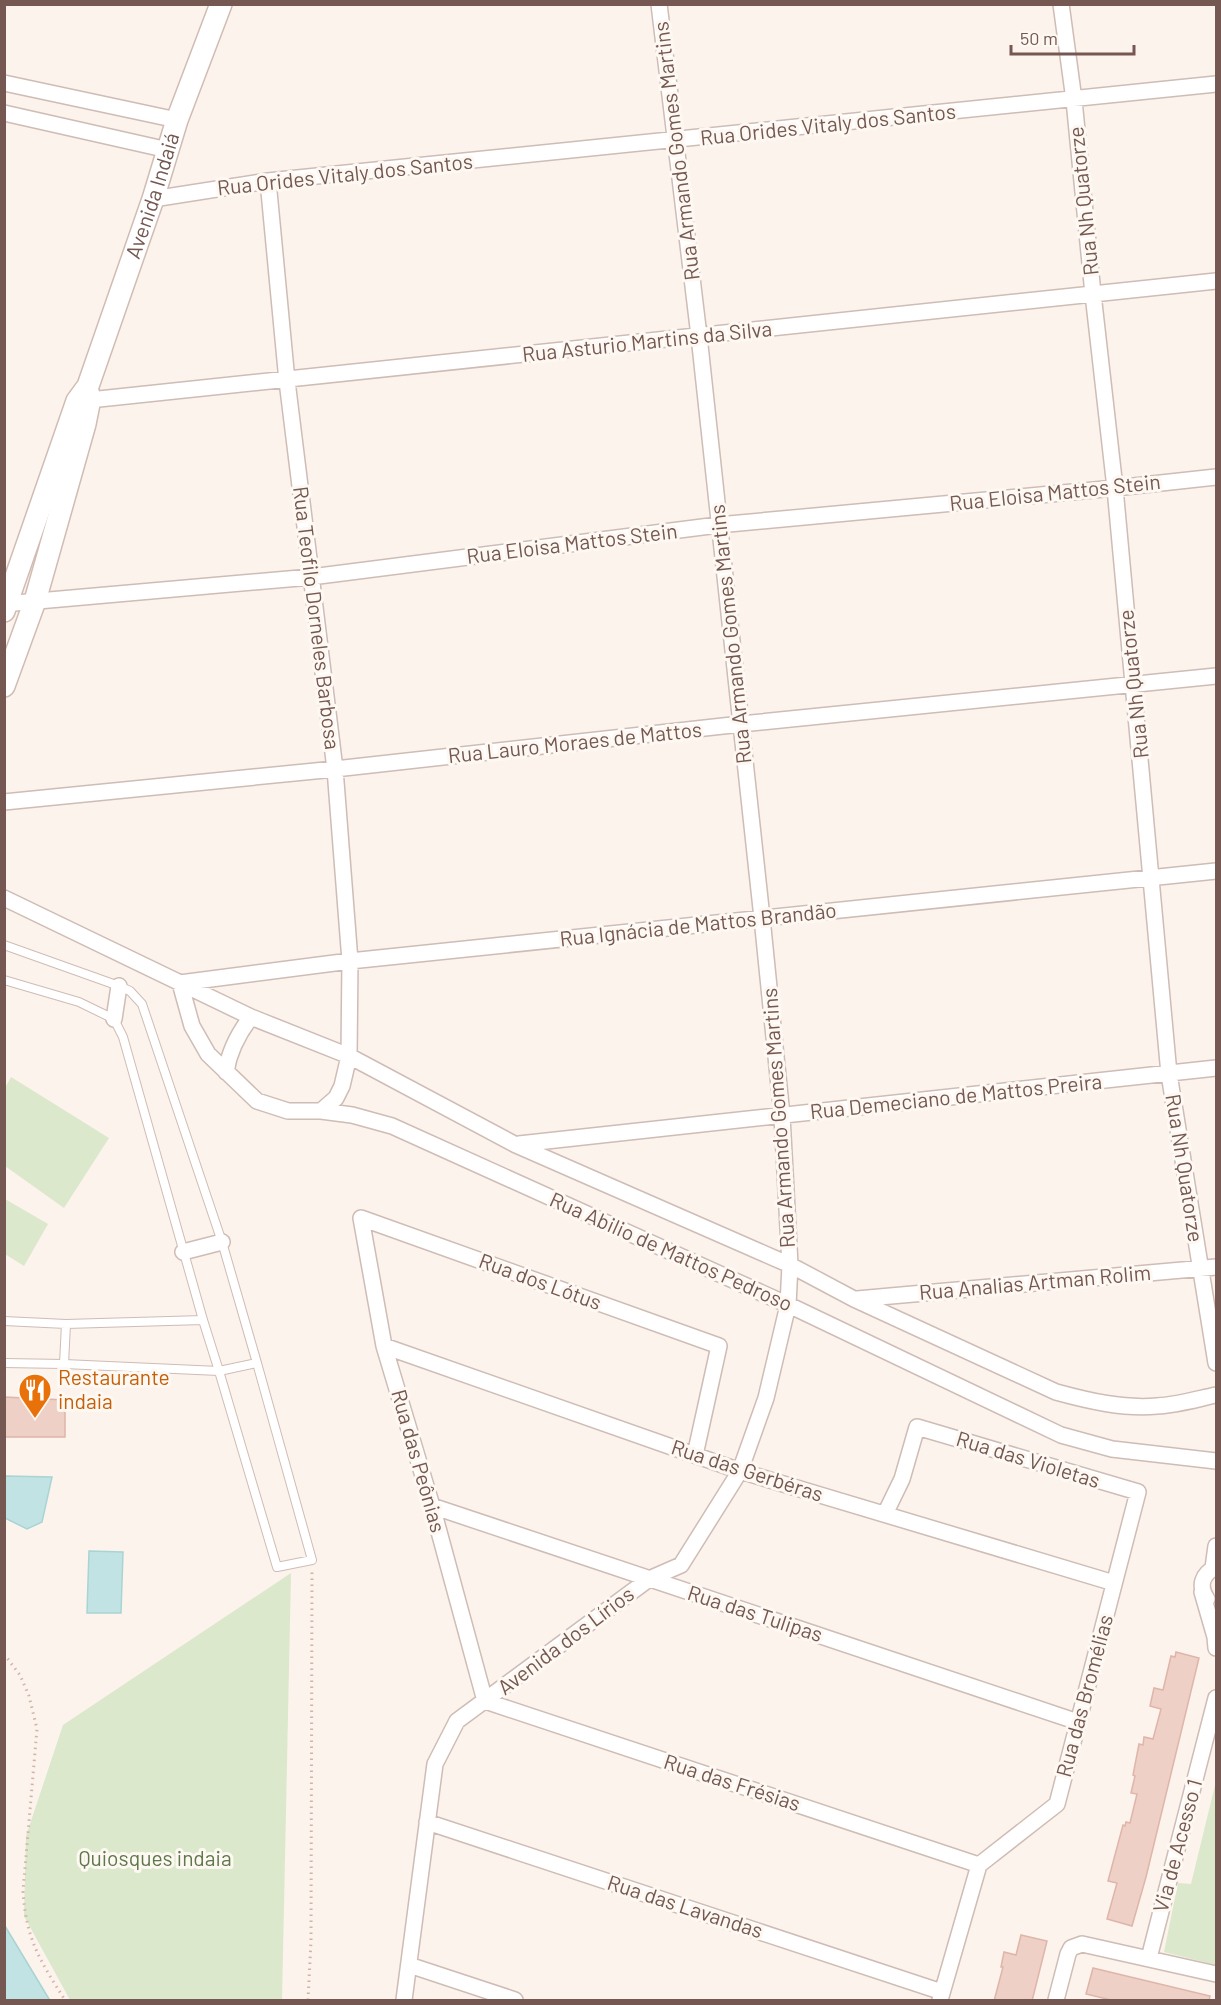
<svg xmlns="http://www.w3.org/2000/svg" width="1221" height="2005" font-family="Barlow,sans-serif">
<style>
.green{fill:#dbe8cb}
.water{fill:#c2e3e3;stroke:#a9d4d4;stroke-width:1.5}
.building{fill:#eed0c7;stroke:#dfb5a9;stroke-width:1.5}
.lines{fill:none;stroke-linecap:round;stroke-linejoin:round}
.lane-casing{stroke:#cfbcb5;stroke-width:10}
.street-casing{stroke:#cfbcb5;stroke-width:18}
.secondary-casing{stroke:#d1bcb3;stroke-width:24}
.path{stroke:#d3b3a9;stroke-width:3;stroke-dasharray:1.5 4.5;stroke-linecap:butt}
.lane{stroke:#fff;stroke-width:8}
.street{stroke:#fff;stroke-width:15}
.secondary{stroke:#fff;stroke-width:21}
.labels{text-anchor:middle;stroke-width:6;stroke-linejoin:round;paint-order:stroke}
.street-label{font-size:21px;fill:#745851;stroke:#fef8f3}
.food-label{font-size:21px;fill:#c56008;stroke:#fef8f3;text-anchor:start}
.park-label{font-size:21px;fill:#5e784a;stroke:#fef8f3}
</style>
<rect width="100%" height="100%" fill="#fbf3ec"/>
<path class="green" d="M11 1077 109 1138 64 1208 5 1166V1088Z
M5 1199 48 1224 24 1266 5 1254Z
M291 1573 282 2000H70L24 1916 26 1836 63 1725Z
M1216 1781V1965L1164 1952 1178 1883 1191 1884Z"/>
<path class="water" d="M5 1476 52 1477 42 1522 27 1529 5 1518Z
M89 1551 123 1552 121 1613H87Z
M5 1926 49 1999 50 2000H5Z"/>
<path class="building" d="M4 1397 65 1400V1437H4Z
M1176 1652 1199 1658 1146 1877 1132 1926 1107 1919 1117 1883 1108 1881 1123 1825 1125 1826 1126 1822 1130 1823 1137 1794 1131 1793 1135 1776 1133 1775 1139 1744 1143 1745 1144 1737 1153 1739 1161 1709 1150 1706 1154 1688 1163 1690 1171 1656 1175 1657Z
M1021 1935 1047 1941 1032 2001H994L1003 1967H1001L1004 1952 1016 1955Z
M1093 1968 1210 1996 1209 2001H1115L1086 1994Z"/>
<g class="lines">
<defs>
<path id="lane" d="M4 945 119 986 130 991 142 1004 222 1242 257 1363 219 1371 203 1320 123 1037 114 1019 79 1002 4 980
M4 1321 66 1324 203 1320
M4 1363 64 1364 219 1371 277 1567 312 1560 257 1363
M64 1364 66 1324"/>
<path id="street" d="M1061 4 1074 100 1093 294 1115 488 1169 1074 1216 1363
M4 83 177 120
M4 113 168 150
M268 181 287 381 335 769 350 961 349 1056 342 1086 336 1098 321 1111
M153 199 268 181 1216 84
M80 401 1216 281
M4 604 311 577 718 525 1115 488 1216 477
M4 802 335 769 741 724 1216 676
M4 898 251 1017 349 1056 516 1145 790 1265 854 1299 1056 1392C1089 1401 1123 1409 1157 1406 1177 1405 1197 1399 1216 1395
M180 983 192 1026 208 1054 257 1101 288 1111H321L352 1115 392 1126 795 1308 1061 1435 1112 1449 1216 1461
M180 983 350 961 1216 871
M114 1019 119 986
M226 1072C229 1051 238 1034 251 1017
M519 1144 1216 1068
M183 1252 222 1242
M857 1299 1216 1267
M384 1346 740 1471 1114 1583
M695 1455 719 1346 361 1218 384 1346 432 1506 485 1701 979 1865
M432 1506 1078 1722
M885 1514 902 1479 917 1427 1138 1492 1057 1804 979 1865
M1213 1568 1216 1546
M1202 1592 1215 1637 1216 1648
M1207 1599C1198 1586 1202 1574 1216 1567
M427 1822 942 1992
M1149 1958 1216 1698
M409 1965 515 2000
M404 2000 435 1764 457 1721 649 1579 681 1565 740 1471 766 1398 788 1305 790 1265 782 1116 762 918 699 336 659 4
M940 2000 979 1865
M1056 2000 1068 1954 1071 1948 1082 1944 1216 1974"/>
<g id="secondary">
<path id="s1" d="M4 611 77 401 88 386 153 199 177 120 221 4"/>
<path d="M4 686 35 601 85 424 90 399 89 394"/>
</g>
</defs>
<use href="#lane" class="lane-casing"/>
<use href="#street" class="street-casing"/>
<use href="#secondary" class="secondary-casing"/>
<path class="path" d="M4 1654 20 1675 29 1696 37 1729 23 1891C26 1939 40 1961 65 2000
M308 2000 311 1941 312 1571"/>
<use href="#lane" class="lane"/>
<use href="#street" class="street"/>
<use href="#secondary" class="secondary"/>
</g>
<defs>
<symbol id="restaurant-pin" viewBox="-11 -11 22 30"><path d="M0 17L-7.5 6A9.5 9.5 0 1 1 7.5 6Z" fill="#e8710a" stroke="#fef8f3"/><path d="M-5-6h1v4h1v-4h1v4h1v-4h1v5L-1.5 .5V6h-2V.5L-5-1ZM5-6V6H3V1.5H1.5Q1.5-4 5-6Z" fill="#fff"/></symbol>
</defs>
<g fill-rule="evenodd">
<use href="#restaurant-pin" x="16" y="1371" width="38" height="52"/>
</g>
<g class="labels">
<g class="street-label">
<text transform="translate(828 125) rotate(-6)" y="7">Rua Orides Vitaly dos Santos</text>
<text transform="translate(677 151) rotate(-97)" y="7">Rua Armando Gomes Martins</text>
<text transform="translate(345 175) rotate(-6)" y="7">Rua Orides Vitaly dos Santos</text>
<text dy="7" stroke="none"><textPath href="#s1" startOffset="442">Avenida Indaiá</textPath></text>
<text transform="translate(1084 201) rotate(-96)" y="7">Rua Nh Quatorze</text>
<text transform="translate(647 342) rotate(-6)" y="7">Rua Asturio Martins da Silva</text>
<text transform="translate(1055 493) rotate(-6)" y="7">Rua Eloisa Mattos Stein</text>
<text transform="translate(572 544) rotate(-7)" y="7">Rua Eloisa Mattos Stein</text>
<text transform="translate(316 618) rotate(83)" y="7">Rua Teofilo Dorneles Barbosa</text>
<text transform="translate(731 634) rotate(-96)" y="7">Rua Armando Gomes Martins</text>
<text transform="translate(1134 684) rotate(-96)" y="7">Rua Nh Quatorze</text>
<text transform="translate(575 743) rotate(-6)" y="7">Rua Lauro Moraes de Mattos</text>
<text transform="translate(698 925) rotate(-6)" y="7">Rua Ignácia de Mattos Brandão</text>
<text transform="translate(956 1097) rotate(-6)" y="7">Rua Demeciano de Mattos Preira</text>
<text transform="translate(779 1118) rotate(-94)" y="7">Rua Armando Gomes Martins</text>
<text transform="translate(1184 1168) rotate(81)" y="7">Rua Nh Quatorze</text>
<text transform="translate(671 1252) rotate(24)" y="7">Rua Abilio de Mattos Pedroso</text>
<text transform="translate(540 1282) rotate(20)" y="7">Rua dos Lótus</text>
<text transform="translate(1035 1283) rotate(-5)" y="7">Rua Analias Artman Rolim</text>
<text transform="translate(1028 1460) rotate(17)" y="7">Rua das Violetas</text>
<text transform="translate(418 1461) rotate(74)" y="7">Rua das Peônias</text>
<text transform="translate(747 1471) rotate(18)" y="7">Rua das Gerbéras</text>
<text transform="translate(755 1614) rotate(18)" y="7">Rua das Tulipas</text>
<text transform="translate(566 1641) rotate(-37)" y="7">Avenida dos Lírios</text>
<text transform="translate(1085 1696) rotate(-75)" y="7">Rua das Bromélias</text>
<text transform="translate(732 1783) rotate(18)" y="7">Rua das Frésias</text>
<text transform="translate(1178 1846) rotate(-75)" y="7">Via de Acesso 1</text>
<text transform="translate(685 1907) rotate(18)" y="7">Rua das Lavandas</text>
</g>
<g class="food-label">
<text x="58" y="1385">Restaurante<tspan x="58" dy="24">indaia</tspan></text>
</g>
<g class="park-label">
<text x="155" y="1866">Quiosques indaia</text>
</g>
</g>
<rect width="1221" height="2005" fill="none" stroke="#745851" stroke-width="12"/>
<path d="M1011 45v9h123v-9" fill="none" stroke="#745851" stroke-width="3"/>
<text x="1020" y="45" font-size="18" fill="#745851" stroke="#fef8f3" stroke-width="4.5" paint-order="stroke">50 m</text>
</svg>
